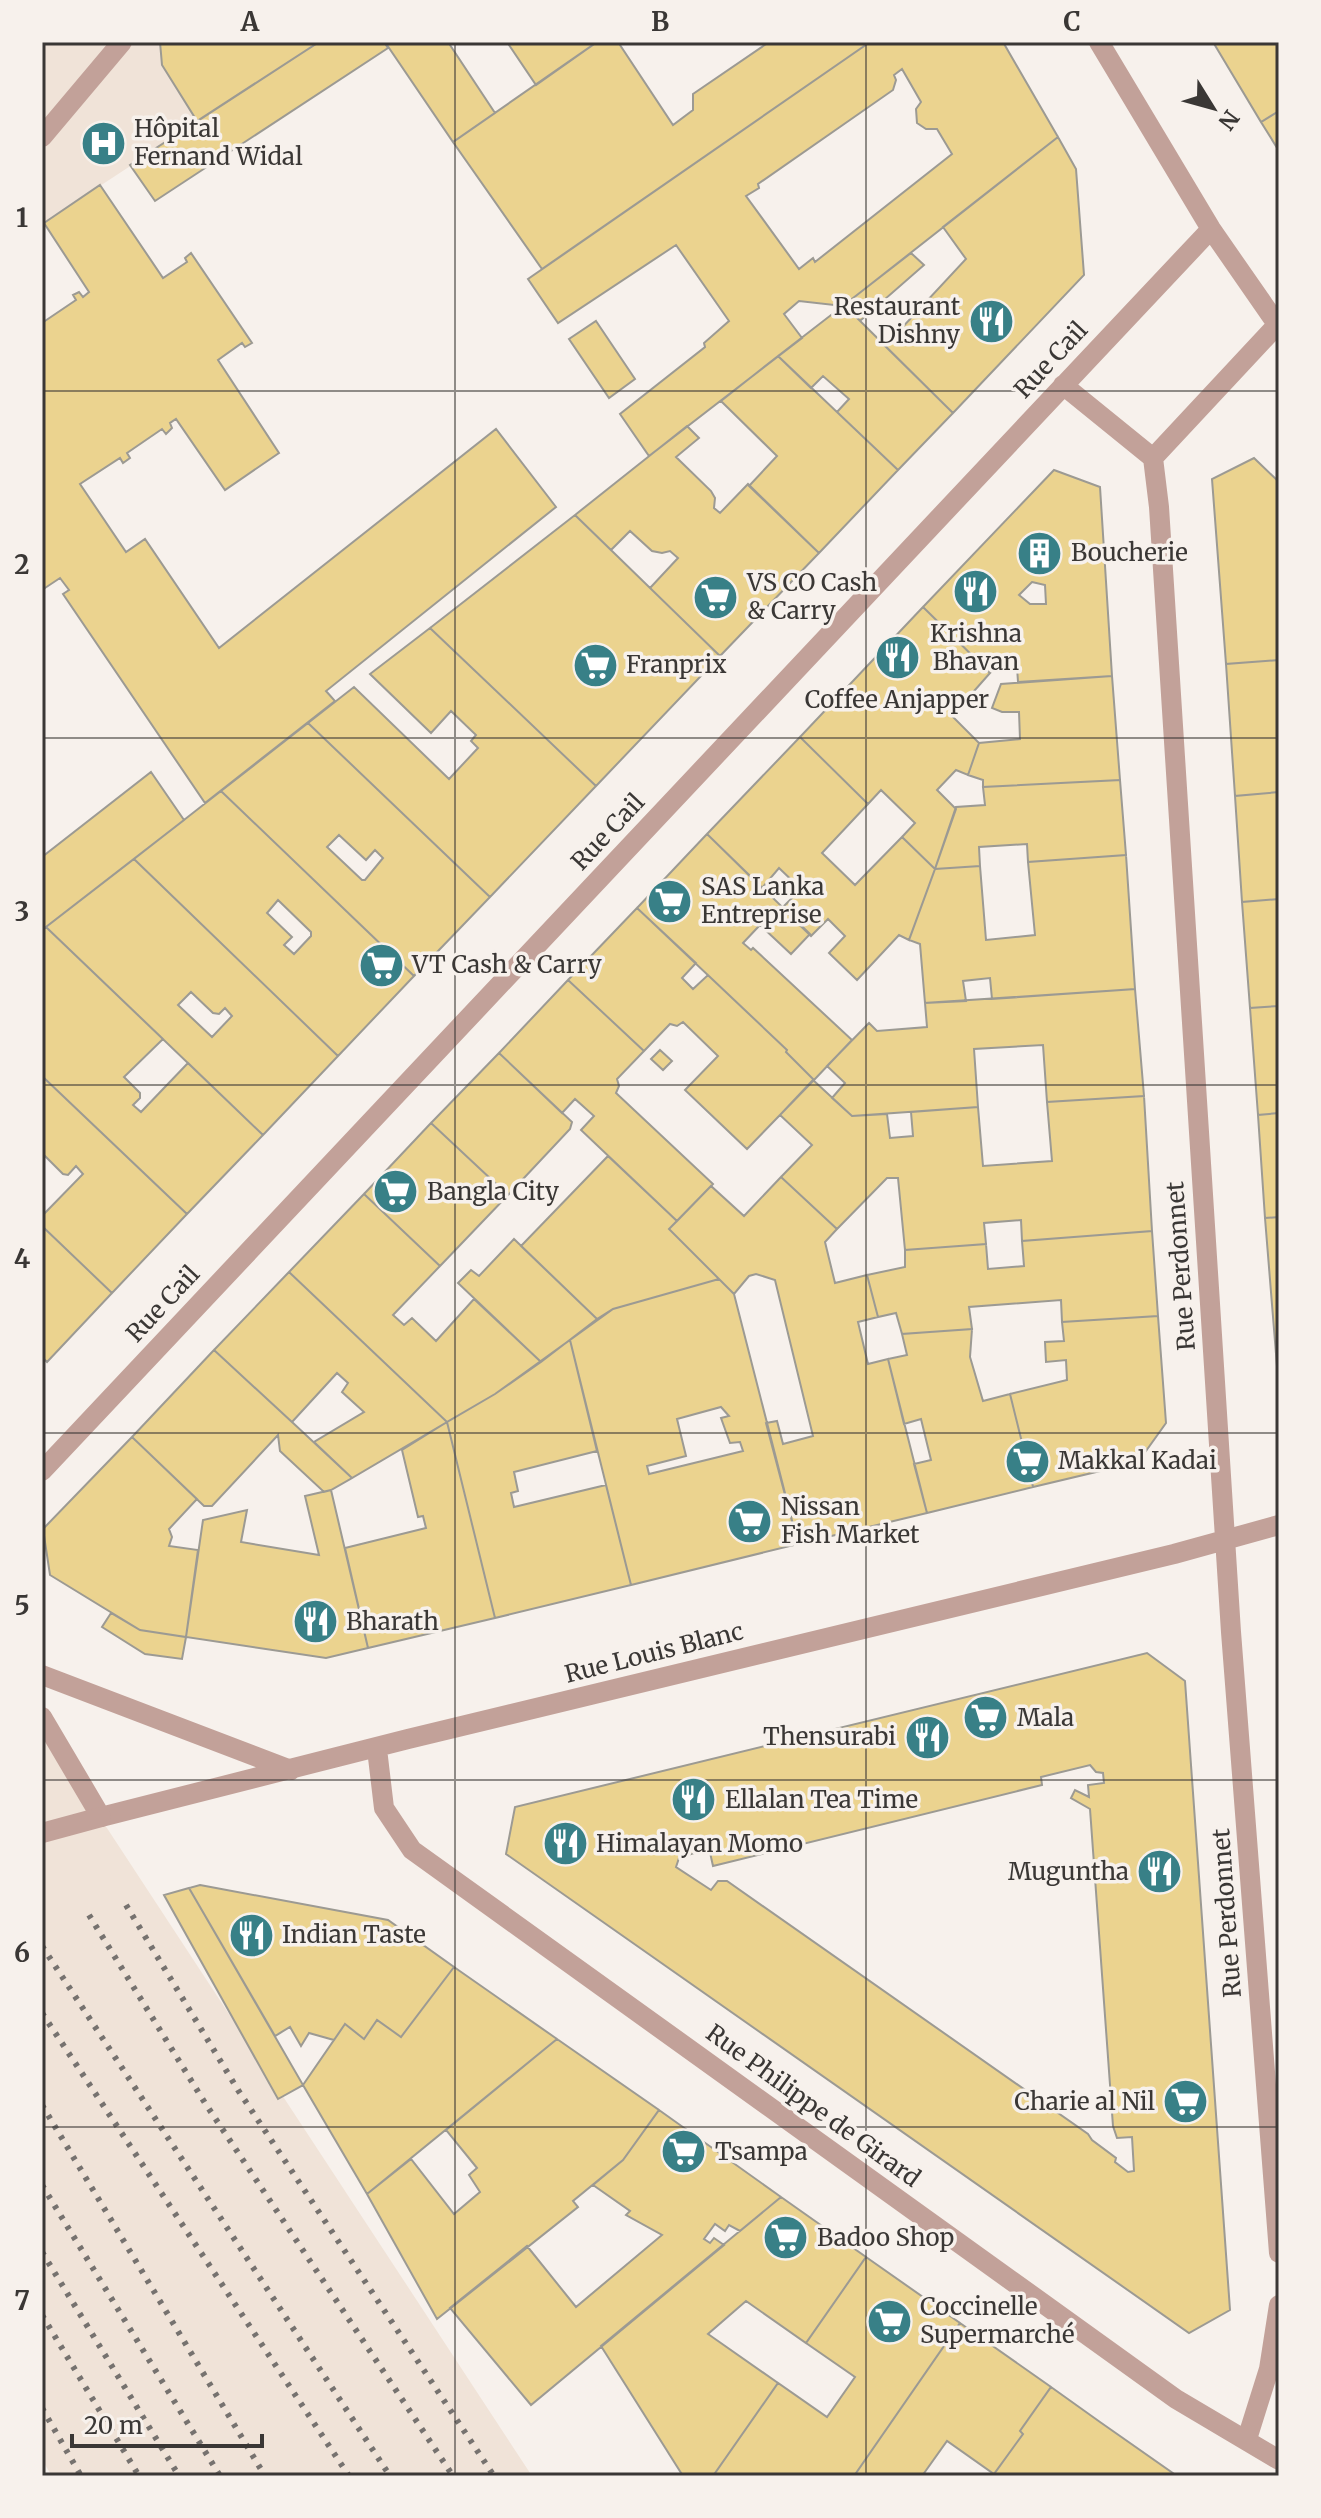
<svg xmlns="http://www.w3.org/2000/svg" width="1321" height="2518" font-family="Merriweather,serif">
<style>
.built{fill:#f0e3d8}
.building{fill:#ebd38f;stroke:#9c9a93;stroke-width:2;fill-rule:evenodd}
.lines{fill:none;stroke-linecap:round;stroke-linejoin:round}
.minor{stroke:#c2a199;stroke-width:20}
.rail{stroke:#76726f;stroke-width:6;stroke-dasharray:4 8;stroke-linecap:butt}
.minor-bridge{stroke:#c2a199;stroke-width:20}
.grid{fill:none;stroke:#3a3735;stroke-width:2;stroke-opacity:0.55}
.labels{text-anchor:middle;stroke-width:7;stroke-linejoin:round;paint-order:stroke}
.poi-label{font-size:24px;fill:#3a3735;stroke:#f7f1ec;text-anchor:start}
.street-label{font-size:24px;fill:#3a3735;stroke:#f7f1ec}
.neatline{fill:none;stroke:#3a3735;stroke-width:3}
.grid-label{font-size:26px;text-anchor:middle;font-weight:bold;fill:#3a3735}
</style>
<rect width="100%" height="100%" fill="#f7f1ec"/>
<path class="built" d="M42 42H319L42 224Z
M42 1729 532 2476H52L42 2460Z"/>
<path class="building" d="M160 42H319L197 121 162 65Z
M319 42H384L388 48 155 201 130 165Z
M385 42H448L495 113 453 142Z
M507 42H597L536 85Z
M597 42H618L673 125 693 110V94L769 42H870L542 269 453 142Z
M870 42H1003L1058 137 843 306 799 301 784 314 802 338 649 456 620 414 705 347 704 343 729 321 676 245 558 323 528 279ZM902 69 921 102 916 109 917 123 926 129H937L952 154 815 262 813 258 799 269 746 196 759 188 758 184 893 90 896 80 894 75Z
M1213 42H1279V111L1261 122Z
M1279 111V151L1261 122Z
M1058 137 1076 169 1084 275 953 413 885 346 966 259 943 227Z
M100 185 163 278 187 262 185 258 191 253 252 343 245 347 242 343 218 360 279 453 225 490 176 419 170 423 172 428 166 434 162 429 127 453 130 458 123 463 120 458 80 484 126 552 145 539 219 648 496 429 556 507 326 691 335 701 205 803 63 594 69 590 60 578 42 590V323L76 300 73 295 79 292 83 297 89 292 44 223Z
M911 253 924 265 860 321 844 305Z
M844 305 953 413 898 470 837 412 849 399 823 376 811 388 778 356Z
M596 321 635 379 609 398 569 339Z
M778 356 898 470 819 553 749 486 777 456 721 401Z
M687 426 699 438 676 457 711 491 715 498 714 508 720 513 748 484 819 553 720 656 650 588 678 558 670 551 662 553 652 551 630 531 611 550 575 515Z
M1254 458 1279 482V660L1226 664 1212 479Z
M1054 470 1100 487 1112 676 1018 682 1017 667 1001 662 990 673 923 607ZM1032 582 1045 585 1046 604H1030L1019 595Z
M575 515 720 656 596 786 430 628Z
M923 607 990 673 952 716 979 743 968 775 956 770 937 790 956 809 935 869 902 837 915 823 881 790 868 804 800 737Z
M430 628 596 786 490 897 308 723 354 687 449 779 478 748 471 741 476 735 451 711 431 733 370 674Z
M1279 660V792L1235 796 1226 664Z
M1112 676 1120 780 983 787V780L968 775 979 743 1020 739 1019 712H1002L992 708 1001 684Z
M308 723 490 897 414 976 221 791ZM339 835 366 860 375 850 383 858 365 880H362L327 847Z
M800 737 868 804 822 853 855 885 902 837 935 869 909 940 899 935 857 980 829 953 845 936 828 919 811 936 782 908 801 889 779 868 762 888 707 834Z
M151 772 184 820 42 930V857Z
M1120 780 1126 855 1028 862 1027 844 979 847 980 866 935 869 956 807 985 805 983 787Z
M221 791 414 976 338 1056 134 859ZM278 900 311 932V936L294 954 284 945 292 937 267 913Z
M1279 792V899L1242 902 1235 796Z
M707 834 810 934 791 954 760 925 743 943 751 950 753 948 852 1040 814 1080 786 1052 787 1050 637 908Z
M1126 855 1135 989 992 999 990 978 963 981 966 1001 925 1003 920 944 909 940 935 869 980 866 986 940 1035 935 1028 862Z
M134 859 338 1056 263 1135 46 927ZM191 992 213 1013 219 1014 225 1008 232 1016 212 1037 178 1005Z
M1279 899V1006L1250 1008 1242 902Z
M637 908 696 963 682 978 693 989 708 975 787 1050 786 1052 814 1080 747 1149 685 1090 718 1056 683 1022 677 1026 670 1024 644 1051 568 980Z
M46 927 163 1039 124 1077 140 1093V1098L133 1105 141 1112 188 1063 263 1135 187 1214 42 1076V930Z
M568 980 644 1051 617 1079 619 1086 616 1093 713 1184 677 1221 581 1130 594 1116 575 1099 562 1113 499 1053Z
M1135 989 1144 1096 1047 1102 1043 1045 974 1049 978 1107 852 1116 832 1098 845 1083 827 1066 869 1023 877 1031 927 1027 925 1003Z
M1279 1006V1113L1258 1115 1250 1008Z
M660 1050 672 1061 663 1070 651 1059Z
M499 1053 572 1122 570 1129 508 1195 431 1123Z
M42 1076 187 1214 112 1293 42 1226V1216L83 1174 76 1166 68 1175 63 1174 42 1153Z
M813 1080 852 1116 887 1114 890 1138 913 1136 911 1112 978 1107 983 1166 1052 1161 1047 1102 1144 1096 1152 1231 1022 1241 1021 1220 984 1223 986 1244 905 1250 898 1178H887L837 1229 781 1177 812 1145 780 1115Z
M1279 1113V1217L1265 1218 1258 1115Z
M431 1123 508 1195 440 1266 364 1194Z
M608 1156 677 1221 669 1229 719 1279 613 1309 597 1319 521 1246Z
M781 1177 837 1229 825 1242 835 1283 867 1275 878 1317 858 1322 868 1364 888 1359 927 1513 798 1544 766 1423 777 1421 783 1444 813 1436 775 1280 756 1274 749 1276 734 1294 669 1229 711 1186 744 1216Z
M364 1194 440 1266 393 1315 404 1325 412 1318 436 1341 474 1299 541 1362 495 1394 447 1422 289 1272Z
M1279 1217V1391L1265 1218Z
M42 1226 112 1293 47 1362 42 1357Z
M1152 1231 1158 1316 1062 1322 1061 1300 969 1307 972 1329 902 1334 896 1313 878 1317 867 1275 905 1267V1250L986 1244 988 1269 1024 1266 1022 1241Z
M514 1239 597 1319 541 1362 458 1283 471 1270 479 1276Z
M289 1272 447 1422 352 1478 314 1442 364 1412 342 1392 348 1383 337 1373 292 1422 214 1350Z
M719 1279 734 1294 798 1544 631 1585 570 1340 613 1309ZM721 1407 729 1416 721 1418 730 1443 740 1442 743 1451 649 1474 647 1466 686 1456 677 1419Z
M1158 1316 1166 1423 1138 1462 1033 1487 1010 1394 1067 1380 1066 1360 1046 1362 1045 1342 1064 1341 1062 1322Z
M972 1329 970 1357 983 1401 1010 1394 1033 1487 927 1513 914 1464 931 1460 921 1419 904 1424 888 1359 907 1355 902 1334Z
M570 1340 597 1451 514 1472 518 1491 511 1493 514 1507 606 1485 631 1585 495 1618 447 1422 495 1394Z
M214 1350 292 1422 352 1478 331 1490 324 1492 280 1451 278 1435 212 1506H204L132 1437Z
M447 1422 495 1618 368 1648 345 1548 426 1528 423 1516 418 1517 402 1450Z
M132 1437 197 1499 169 1529 172 1537 169 1546 198 1550 186 1637 140 1630 50 1575 43 1529Z
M331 1490 368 1648 326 1658 186 1637 203 1520 247 1510 241 1542 319 1555 305 1496Z
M111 1613 140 1630 186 1637 182 1659 145 1654 102 1627Z
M1147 1653 1185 1681 1230 2310 1189 2333 506 1854 515 1807ZM1090 1765 1096 1772 1103 1773 1104 1783 1088 1785 1089 1797 1075 1790 1071 1798 1090 1809 1113 2126 1117 2138 1132 2137 1134 2171 1128 2172 1115 2162 1116 2158 1092 2140 1088 2134 727 1881H718L711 1890 676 1867 679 1858 709 1848 713 1866 1042 1785 1041 1777Z
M200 1885 388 1920 454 1967 401 2037 377 2020 364 2039 345 2024 334 2040 309 2033 301 2046 290 2027 275 2036 189 1888Z
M189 1888 303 2085 278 2099 164 1895Z
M454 1967 557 2039 367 2194 303 2085 345 2024 364 2039 377 2020 401 2037Z
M557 2039 659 2110 623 2160 573 2201 578 2207 437 2319 367 2194 411 2159 454 2214 480 2192 469 2175 477 2168 446 2130Z
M659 2110 781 2197 740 2231 729 2225 725 2231 715 2224 704 2239 710 2243 714 2238 724 2245 531 2405 450 2308 527 2246 576 2307 662 2235 626 2215 630 2211 593 2185 623 2160Z
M781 2197 866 2257 806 2343 746 2301 708 2334 778 2383 713 2476H683L601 2346Z
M866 2257 960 2323 854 2476H713L778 2383 827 2417 855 2377 806 2343Z
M960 2323 1051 2387 1020 2431 1023 2434 994 2474 947 2441 922 2476H854Z
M1051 2387 1100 2422 1177 2476 994 2474 1023 2434 1020 2431Z"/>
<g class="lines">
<path class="minor" d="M1099 42 1211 229 1279 327
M42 137 122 42
M1277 325 1153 458 1159 507 1231 1632 1279 2253
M1063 385 1153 458
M42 1471 1211 229
M42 1675 291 1770
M42 1717 101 1817 408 1739 1174 1554 1279 1525
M377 1749 384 1808 412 1850 1176 2399 1279 2460
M1247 2439 1269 2369 1279 2305"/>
<path class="rail" d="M126 1905 238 2090 494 2476
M89 1915 205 2103 453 2476
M42 1946 390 2476
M42 2013 349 2476
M42 2105 265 2476
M42 2185 220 2476
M42 2252 179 2476
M42 2315 139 2476
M42 2408 81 2476"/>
<path class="minor-bridge" d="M42 1833 101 1817"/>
</g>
<path class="grid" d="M455 42V2476M866 42V2476M42 391H1279M42 738H1279M42 1085H1279M42 1433H1279M42 1780H1279M42 2127H1279"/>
<defs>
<symbol id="hospital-disc" viewBox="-11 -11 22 22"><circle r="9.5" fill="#388087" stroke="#f7f1ec"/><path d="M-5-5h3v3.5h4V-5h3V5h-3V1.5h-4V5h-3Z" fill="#fff"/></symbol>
<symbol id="restaurant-disc" viewBox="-11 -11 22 22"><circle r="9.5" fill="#388087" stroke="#f7f1ec"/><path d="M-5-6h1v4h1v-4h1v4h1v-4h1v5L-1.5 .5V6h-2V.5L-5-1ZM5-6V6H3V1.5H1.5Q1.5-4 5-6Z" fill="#fff"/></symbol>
<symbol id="building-disc" viewBox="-11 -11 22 22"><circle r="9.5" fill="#388087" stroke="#f7f1ec"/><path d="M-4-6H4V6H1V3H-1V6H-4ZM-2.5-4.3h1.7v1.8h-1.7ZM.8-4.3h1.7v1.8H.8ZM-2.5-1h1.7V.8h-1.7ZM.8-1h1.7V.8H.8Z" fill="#fff"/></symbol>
<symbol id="supermarket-disc" viewBox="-11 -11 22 22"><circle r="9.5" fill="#388087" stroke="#f7f1ec"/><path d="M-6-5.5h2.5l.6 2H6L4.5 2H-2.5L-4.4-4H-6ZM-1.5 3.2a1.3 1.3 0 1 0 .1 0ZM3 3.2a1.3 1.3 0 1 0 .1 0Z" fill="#fff"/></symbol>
</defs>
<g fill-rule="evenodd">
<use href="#hospital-disc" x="78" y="118" width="51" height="51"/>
<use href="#restaurant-disc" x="966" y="296" width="51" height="51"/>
<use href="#building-disc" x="1014" y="528" width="51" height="51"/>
<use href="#restaurant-disc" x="950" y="566" width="51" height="51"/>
<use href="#supermarket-disc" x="690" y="572" width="51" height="51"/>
<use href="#restaurant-disc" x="872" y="632" width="51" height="51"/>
<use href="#supermarket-disc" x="570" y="640" width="51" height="51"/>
<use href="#supermarket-disc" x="644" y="876" width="51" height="51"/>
<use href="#supermarket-disc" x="356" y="940" width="51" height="51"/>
<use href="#supermarket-disc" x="370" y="1166" width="51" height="51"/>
<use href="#supermarket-disc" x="1002" y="1436" width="51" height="51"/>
<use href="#supermarket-disc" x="724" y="1496" width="51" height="51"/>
<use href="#restaurant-disc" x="290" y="1596" width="51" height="51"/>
<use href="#supermarket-disc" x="960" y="1692" width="51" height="51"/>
<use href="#restaurant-disc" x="902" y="1712" width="51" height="51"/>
<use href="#restaurant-disc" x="668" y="1774" width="51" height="51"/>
<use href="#restaurant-disc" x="540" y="1818" width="51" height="51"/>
<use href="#restaurant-disc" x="1134" y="1846" width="51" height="51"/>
<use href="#restaurant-disc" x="226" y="1910" width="51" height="51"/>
<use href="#supermarket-disc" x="1160" y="2076" width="51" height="51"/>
<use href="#supermarket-disc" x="658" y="2126" width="51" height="51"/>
<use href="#supermarket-disc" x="760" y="2212" width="51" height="51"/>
<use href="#supermarket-disc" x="864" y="2296" width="51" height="51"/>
</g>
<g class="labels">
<g class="poi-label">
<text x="134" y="137">Hôpital<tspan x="134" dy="28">Fernand Widal</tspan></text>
<text x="960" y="315" text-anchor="end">Restaurant<tspan x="960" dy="28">Dishny</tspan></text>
<text x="1071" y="561">Boucherie</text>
<text x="747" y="591">VS CO Cash<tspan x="747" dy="28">&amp; Carry</tspan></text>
<text x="976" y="642" text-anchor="middle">Krishna<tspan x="976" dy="28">Bhavan</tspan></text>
<text x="626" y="673">Franprix</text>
<text x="897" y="708" text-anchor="middle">Coffee Anjapper</text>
<text x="701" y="895">SAS Lanka<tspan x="701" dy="28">Entreprise</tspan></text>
<text x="412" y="973">VT Cash &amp; Carry</text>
<text x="427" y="1200">Bangla City</text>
<text x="1058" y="1469">Makkal Kadai</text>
<text x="781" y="1515">Nissan<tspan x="781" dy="28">Fish Market</tspan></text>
<text x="346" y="1630">Bharath</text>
<text x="1017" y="1726">Mala</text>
<text x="896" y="1745" text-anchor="end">Thensurabi</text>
<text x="725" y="1808">Ellalan Tea Time</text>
<text x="596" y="1852">Himalayan Momo</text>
<text x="1129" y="1880" text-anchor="end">Muguntha</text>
<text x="282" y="1943">Indian Taste</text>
<text x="1155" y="2110" text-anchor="end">Charie al Nil</text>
<text x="715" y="2160">Tsampa</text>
<text x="817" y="2246">Badoo Shop</text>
<text x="920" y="2315">Coccinelle<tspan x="920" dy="28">Supermarché</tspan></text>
</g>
<g class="street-label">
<text transform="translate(1051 360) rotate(-47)" y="8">Rue Cail</text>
<text transform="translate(608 832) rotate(-47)" y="8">Rue Cail</text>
<text transform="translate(1181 1266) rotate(-94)" y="8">Rue Perdonnet</text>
<text transform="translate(163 1304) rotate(-47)" y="8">Rue Cail</text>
<text transform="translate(654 1653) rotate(-14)" y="8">Rue Louis Blanc</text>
<text transform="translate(1227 1913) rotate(-94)" y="8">Rue Perdonnet</text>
<text transform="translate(813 2106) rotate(36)" y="8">Rue Philippe de Girard</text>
</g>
</g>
<rect width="1321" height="2518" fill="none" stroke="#f7f1ec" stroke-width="88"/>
<g transform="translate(1213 108) rotate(127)" stroke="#f7f1ec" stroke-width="6" paint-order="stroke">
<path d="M0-6L14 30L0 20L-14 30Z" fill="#3a3735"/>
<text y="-12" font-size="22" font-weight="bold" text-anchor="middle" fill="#3a3735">N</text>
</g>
<path d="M72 2434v12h190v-12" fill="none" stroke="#3a3735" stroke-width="4"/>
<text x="84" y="2434" font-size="24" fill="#3a3735" stroke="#f7f1ec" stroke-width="6" paint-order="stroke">20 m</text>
<rect x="44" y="44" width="1233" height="2430" class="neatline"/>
<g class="grid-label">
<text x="250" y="31">A</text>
<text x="660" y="31">B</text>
<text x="1072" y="31">C</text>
<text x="22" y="227">1</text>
<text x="22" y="574">2</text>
<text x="22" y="921">3</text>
<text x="22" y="1268">4</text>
<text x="22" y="1615">5</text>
<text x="22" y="1962">6</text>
<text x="22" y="2310">7</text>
</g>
</svg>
